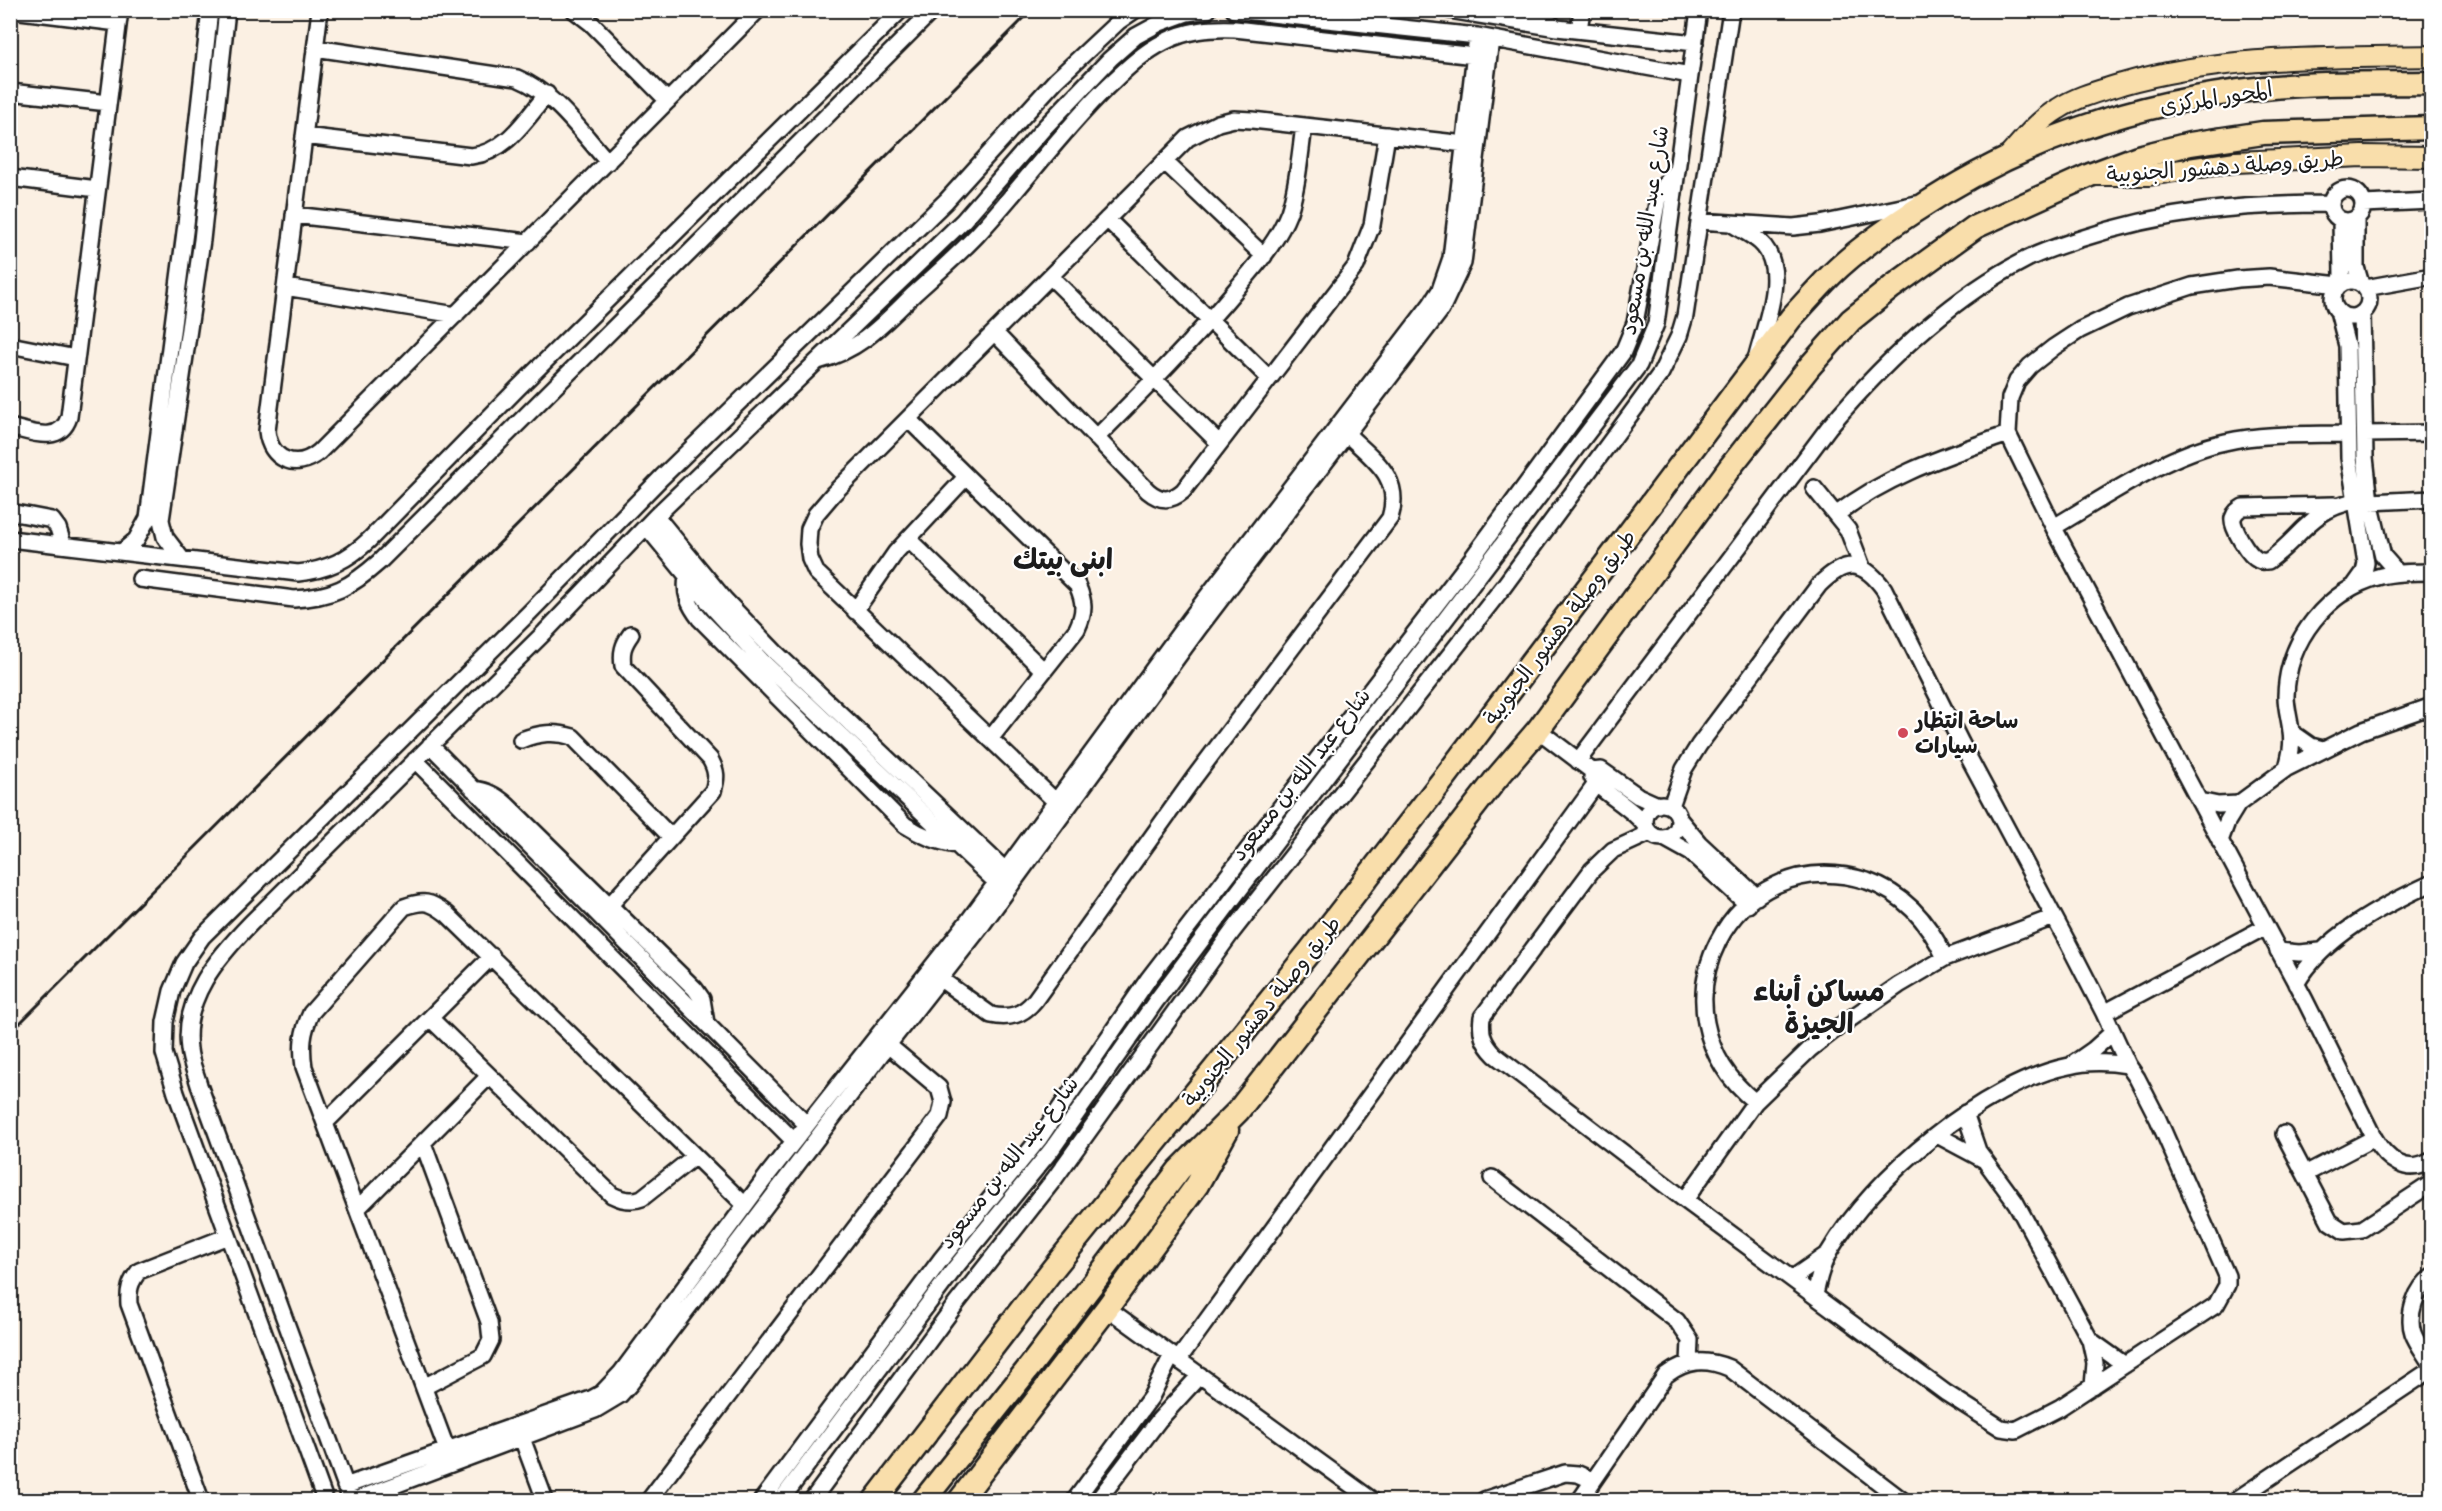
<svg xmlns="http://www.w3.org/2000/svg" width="2442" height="1511" font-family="Itim,'Playpen Sans Arabic',sans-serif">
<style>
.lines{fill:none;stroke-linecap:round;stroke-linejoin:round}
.minor-casing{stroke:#1c1c1c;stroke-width:20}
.major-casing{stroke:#1c1c1c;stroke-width:24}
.highway-casing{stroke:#1c1c1c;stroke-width:27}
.minor{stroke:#fff;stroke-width:15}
.major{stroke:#f9deab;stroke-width:20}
.highway{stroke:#f9deab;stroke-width:22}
.rail{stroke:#1c1c1c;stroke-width:3}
.poi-dot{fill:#d1495b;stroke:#fff;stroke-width:2}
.labels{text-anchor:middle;stroke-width:4.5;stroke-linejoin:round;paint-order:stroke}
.street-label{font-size:22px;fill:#1c1c1c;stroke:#fff}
.poi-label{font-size:22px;font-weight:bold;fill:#1c1c1c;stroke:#fff;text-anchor:start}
.district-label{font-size:28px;font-weight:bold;fill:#1c1c1c;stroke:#fff}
</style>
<rect width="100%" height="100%" fill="#fbf0e3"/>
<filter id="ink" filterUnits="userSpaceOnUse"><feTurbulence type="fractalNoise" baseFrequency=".0167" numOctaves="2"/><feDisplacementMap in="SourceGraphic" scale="12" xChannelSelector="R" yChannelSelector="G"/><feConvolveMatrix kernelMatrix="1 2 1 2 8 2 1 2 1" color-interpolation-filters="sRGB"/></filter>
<g filter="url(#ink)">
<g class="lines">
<defs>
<path id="minor" d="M12 10 118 23
M320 10 267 431C270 460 296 471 319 452L758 10
M574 10 591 23 668 101
M1234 10 1477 36 1690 75
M1449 10 1557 28 1695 43
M1532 10 1557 28
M1579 30 1582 10
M315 48 517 78C556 94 580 131 608 162
M10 92 108 103
M304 136 471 156C507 152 525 120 547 94
M1165 162 1264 256
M10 178 97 189
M2331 205a16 16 0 1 1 32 0a16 16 0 1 1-32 0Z
M2363 204 2432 201
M294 215 528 242
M2356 218V267L2361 284
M1107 219 1269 378
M1699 221 1793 227 1820 224 1916 204
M1732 224C1741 230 1752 235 1760 242 1789 268 1765 324 1757 356
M1051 277 1219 443
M2333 299a18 18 0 1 1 36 0a18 18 0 1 1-36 0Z
M2340 284 2342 275 2341 221
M2339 285 2269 277 2238 279 2192 286 2128 307 2080 330 2054 347 2030 366 2017 381 2010 398 2008 434 2055 530 2305 1000 2374 1138C2386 1159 2407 1177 2432 1160
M285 287 456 315
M2365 288 2432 276
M2338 311 2347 346 2349 458 2366 563 2364 572 2354 586
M2362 313 2365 457 2370 502 2383 556 2398 573
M995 333 1148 491C1160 501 1170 502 1183 491L1356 266 1372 225 1387 135
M10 345 76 358
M818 361C861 350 883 324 914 294 935 275 957 256 977 235 1022 187 1060 133 1107 87 1124 71 1142 53 1164 42 1187 30 1209 28 1235 29L1475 56
M908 419 1077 585C1085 602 1085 612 1077 629L990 739
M10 427C31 432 60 445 69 417L120 10
M2365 434 2432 433
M1096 438C1145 389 1194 340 1238 287 1257 264 1278 241 1289 212 1298 185 1300 154 1304 126
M1814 488 1848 530 1862 567
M2370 502 2432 499
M2334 505 2243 507C2238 510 2235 512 2233 518 2231 527 2249 556 2258 560 2262 562 2263 561 2268 561 2302 537 2309 510 2355 501
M10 512 52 520 58 528 63 544
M1837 514C1889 474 1947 456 2008 434
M656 516 725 600 775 652 1005 870
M646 526 715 610 763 662 996 882
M2054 527C2105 497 2167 454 2225 442 2265 433 2307 435 2348 434
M10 539 298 573C327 570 348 560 369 540L517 389 901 10
M908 539 1044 671
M123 551 136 540 148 518 186 224 210 10
M181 558 165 537 161 520 202 240 227 10
M687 576C684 594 689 605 700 619L905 825C922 836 936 841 956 845
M140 579 294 599C332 597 351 587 379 562L933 10
M855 611 896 552 966 477
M1538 730 1592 771 1601 770 1638 796 1658 805
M2291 732 2311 746 2323 749
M521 740C539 733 554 731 573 737L671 837
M430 745 807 1125
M415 760 794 1141
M1578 761 1829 427C1884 362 1949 299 2025 260 2042 251 2062 245 2080 239 2164 211 2242 204 2330 204
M2287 768C2290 756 2293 745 2291 732 2290 720 2286 709 2286 696 2287 640 2327 590 2381 576 2398 572 2415 572 2432 572
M1592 777C1599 792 1633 807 1646 827
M473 789C487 791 496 795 507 805L695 989 702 999 706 1023
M1055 801 816 572 810 559 808 544 809 529 816 514 833 494 1188 138 1218 123 1234 119 1252 120 1465 144
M2199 801 2218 805 2238 804
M1645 821a17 17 0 1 1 34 0a17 17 0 1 1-34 0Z
M1679 819 1699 843 1757 897
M1650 833 1613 850 1592 870 1482 1017C1480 1033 1483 1043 1495 1055L1685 1200 1946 1393 2001 1428 2016 1430 2059 1408 2216 1305 2227 1285V1276L2158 1119 2137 1078 2128 1065 2104 1013 2069 945 1961 743 1884 589C1862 559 1845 559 1819 585L1699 745 1684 769 1671 806
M1664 838 1691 853 1748 905
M2220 841 2227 822 2238 804 2287 768 2361 731 2432 706
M610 905 713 791C717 778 717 771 710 759L623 666C621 652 623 645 631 634
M2278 951 2299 953 2320 951
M932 973 991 1015C1010 1019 1023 1015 1035 1000L1194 778 1390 518C1403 476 1372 459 1346 433
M2296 984C2324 936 2382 906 2432 883
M2104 1013 2265 927
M430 1018 612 1195C622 1200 632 1202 642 1198L695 1156
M2073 1064 2093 1050 2112 1033
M1755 1102C1643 1012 1731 838 1867 881 1905 894 1929 922 1945 958
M1965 1113 1978 1151 2016 1203 2090 1340 2095 1363 2093 1386
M325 1123 492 956
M2284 1134 2330 1222 2344 1231 2362 1229 2432 1183
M1937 1135 1984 1160
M423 1143 489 1322 491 1340 483 1356 424 1387
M2305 1174 2374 1138
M1492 1178 1677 1321 1690 1340 1689 1363
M1685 1200 1755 1102 1810 1049 1837 1028 1899 985 1945 958 2054 917
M357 1209 489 1076
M2432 1277C2416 1288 2407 1315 2413 1333 2417 1344 2426 1355 2432 1366
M1793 1278 1829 1253
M1815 1295C1818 1280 1822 1265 1829 1252 1872 1177 1984 1083 2069 1066 2088 1061 2109 1062 2128 1065
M1107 1308 1372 1500
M2090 1340 2125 1365
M1178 1360 1596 784
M519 1430 545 1500
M447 1450 304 1067C301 1047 302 1032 311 1013L404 907C424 900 430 901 447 914L745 1205
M345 1486 591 1399 602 1393 621 1373 769 1173 969 920 1190 619 1431 304 1440 290 1451 258 1477 36
M201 1500 129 1304C128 1290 130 1282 139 1271L228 1236
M325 1500 176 1093 164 1053 165 1022 172 991 184 963 202 937 529 613 662 477 946 201 1056 80 1119 21 1135 10
M351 1500 199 1085C196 1074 190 1061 189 1049 182 998 218 957 251 923L545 632 656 516 963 221 1044 128 1110 59 1136 36 1160 23 1187 13 1208 10
M355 1500 595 1410 620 1395 630 1384 888 1045 979 929 1198 629 1441 310 1463 263 1491 39
M649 1500 940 1116 943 1102 939 1088 888 1045
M762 1500 942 1258 1039 1139 1149 978 1473 557 1623 352 1635 323 1658 198 1666 183 1677 171
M781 1500 955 1268 1052 1149 1156 1001 1228 905 1639 365 1656 324 1699 10
M812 1500 956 1304 1055 1178 1232 932 1504 586 1661 373 1679 336 1685 316 1731 10
M1075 1500 1151 1397 1172 1355
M1098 1500 1159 1420 1200 1375
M1484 1500 1565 1473 1578 1474 1592 1480
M1580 1500 1666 1375C1686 1360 1705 1358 1729 1368L1902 1500
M2236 1500 2432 1369"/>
<path id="major" d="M2009 156C2024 139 2038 121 2058 109 2078 96 2100 91 2122 84 2224 55 2327 58 2432 56
M2092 175H2149L2236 162 2362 156 2432 157"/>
<path id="highway" d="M875 1500 1052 1270 1310 951 1446 776 1791 318C1804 304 1817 289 1831 275 1855 251 1884 231 1913 212 2021 140 2135 102 2264 88 2319 82 2376 84 2432 83
M924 1500 1031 1365 1179 1170 1238 1111 1496 779 1538 730 1731 466 1810 366 1851 320 1892 287 1975 227 2090 175 2138 157 2190 144 2263 133 2432 128
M960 1500 1107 1308 1197 1185 1227 1130"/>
</defs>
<use href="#minor" class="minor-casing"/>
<use href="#major" class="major-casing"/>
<use href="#highway" class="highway-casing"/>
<use href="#minor" class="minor"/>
<use href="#major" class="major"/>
<use href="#highway" class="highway"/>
<path class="rail" d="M10 1033 1032 10"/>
</g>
</g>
<circle class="poi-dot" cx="1903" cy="733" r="6"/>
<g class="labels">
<g class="street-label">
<text transform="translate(2216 97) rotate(-9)" y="8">المحور المركزى</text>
<text transform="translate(2225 166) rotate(-4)" y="8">طريق وصلة دهشور الجنوبية</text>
<text transform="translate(1644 230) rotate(-81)" y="8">شارع عبد الله بن مسعود</text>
<text transform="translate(1559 627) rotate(-53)" y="8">طريق وصلة دهشور الجنوبية</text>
<text transform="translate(1300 774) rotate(-52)" y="8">شارع عبد الله بن مسعود</text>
<text transform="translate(1261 1011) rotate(-51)" y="8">طريق وصلة دهشور الجنوبية</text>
<text transform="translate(1008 1162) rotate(-52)" y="8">شارع عبد الله بن مسعود</text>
</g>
<g class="poi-label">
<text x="1915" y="728">ساحة انتظار<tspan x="1915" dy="25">سيارات</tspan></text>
</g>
<g class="district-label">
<text x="1063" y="569">ابنى بيتك</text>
<text x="1819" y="1001">مساكن أبناء<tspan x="1819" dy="32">الجيزة</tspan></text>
</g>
</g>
<rect width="2442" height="1511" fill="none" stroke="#fff" stroke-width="36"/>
<rect x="18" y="18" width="2406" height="1475" fill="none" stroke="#1c1c1c" stroke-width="2" filter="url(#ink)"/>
</svg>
